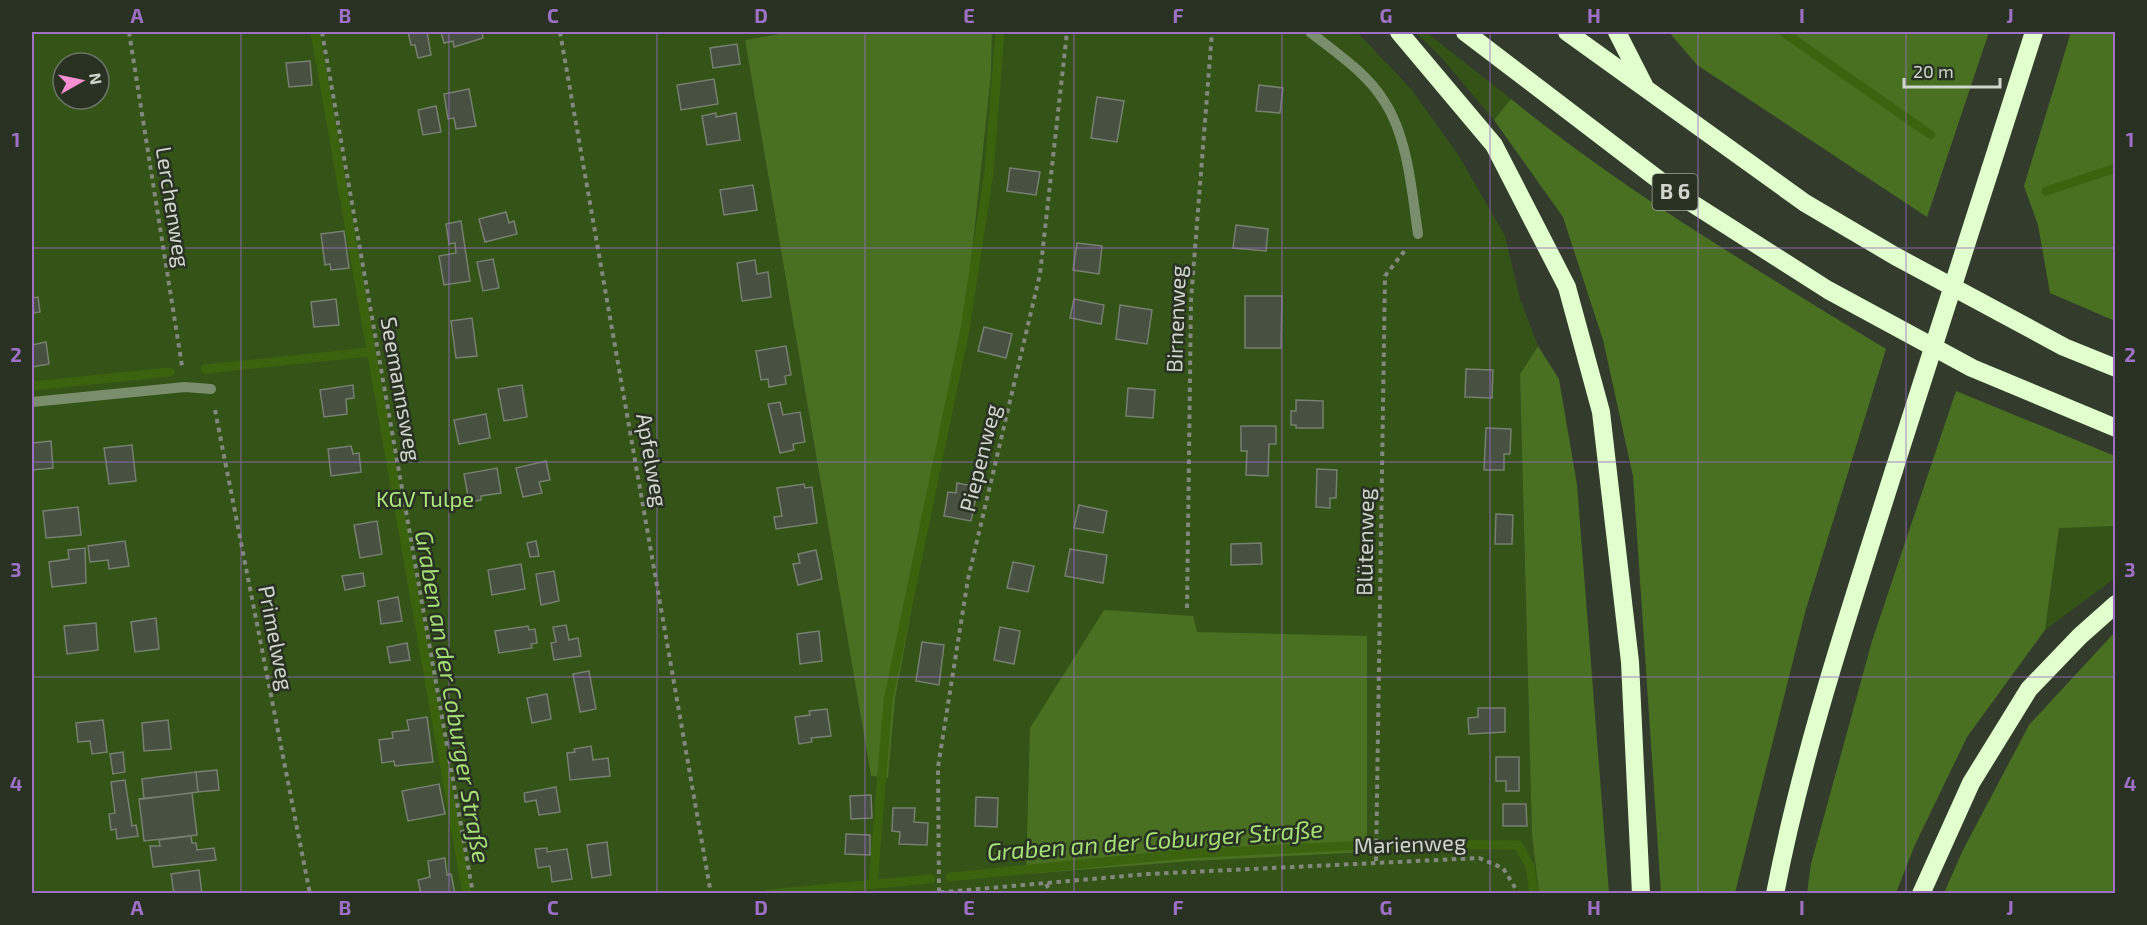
<svg xmlns="http://www.w3.org/2000/svg" width="2147" height="925" font-family="'Exo 2',sans-serif">
<style>
.green{fill:#345316;fill-rule:evenodd}
.forest{fill:#487020}
.lines{fill:none;stroke-linecap:round;stroke-linejoin:round}
.stream{stroke:#3b630e;stroke-width:9}
.building{fill:#475041;stroke:#767f70;stroke-width:1.5}
.path{stroke:#82887d;stroke-width:4;stroke-dasharray:4.5 4.5;stroke-linecap:butt}
.minor{stroke:#7a8d6c;stroke-width:10}
.highway{stroke:#e1fecd;stroke-width:18}
.highway-bridge{stroke:#e1fecd;stroke-width:18}
.grid{fill:none;stroke:#9d70c5;stroke-width:1.5;stroke-opacity:0.55}
.labels{text-anchor:middle;stroke-width:5;stroke-linejoin:round;paint-order:stroke}
.shield{fill:#293123;stroke:#9ea49a;stroke-width:1.5}
.shield-label{font-size:21px;font-weight:bold;fill:#d0d5cd}
.street-label{font-size:22px;fill:#d0d5cd;stroke:#293123}
.park-label{font-size:22px;fill:#ace67d;stroke:#293123}
.water-label{font-size:24px;font-style:italic;fill:#a5df76;stroke:#293123}
.neatline{fill:none;stroke:#9d70c5;stroke-width:2}
.grid-label{font-size:20px;text-anchor:middle;font-weight:bold;fill:#9d70c5}
</style>
<rect width="100%" height="100%" fill="#333b2d"/>
<path class="green" d="M32 32H790L745 40 871 776 888 777 895 699 964 328 991 75 992 32H1357L1412 90 1459 156 1505 236 1520 299 1538 346 1520 374 1532 836 1539 893H32ZM63 63H99V99H63Z
M1415 32H1426L1511 99 1494 120 1440 56Z
M2115 526V578L2045 630 2059 527Z"/>
<path class="forest" d="M790 32H992L991 75 964 328 895 699 888 778 871 776 745 40Z
M1669 32H1989L1927 217 1697 65Z
M2071 32H2115V321L2050 293 2038 225 2024 186Z
M1511 99C1628 194 1758 270 1886 349L1806 609 1735 893H1661L1633 476 1603 340 1563 217 1494 120Z
M1538 346 1559 379 1577 485 1609 893H1539L1532 836 1520 374Z
M1956 391 2115 456V526L2059 528 2045 630 1967 737 1914 847 1896 893H1807L1811 864 1872 641Z
M1104 610 1193 616 1197 632 1367 636V852L1192 861 1026 874 1030 728Z
M2115 632V893H1944L1963 850 2029 725Z"/>
<g class="lines">
<path class="stream" d="M315 32 467 894
M1783 32 1931 135
M2046 191 2116 168
M205 369 370 352
M32 386 170 372
M1391 844 1518 845 1530 866 1534 894
M950 877 1184 854 1363 845
M873 884 888 701 965 329 989 172 1000 32
M768 894 931 879"/>
</g>
<path class="building" d="M408 32H427L431 55 418 58 415 45H411Z
M441 32H482L483 38 454 47 453 41 444 43Z
M737 44 740 64 713 68 710 48Z
M310 61 312 85 289 87 286 63Z
M714 79 718 104 681 110 677 85Z
M1259 85 1283 88 1280 113 1256 111Z
M469 89 476 126 456 129 454 118 448 119 444 94Z
M1097 97 1124 101 1117 142 1091 138Z
M436 106 441 132 423 135 418 110Z
M716 113V117L736 113 740 140 707 145 702 116Z
M1010 168 1040 172 1036 195 1007 191Z
M753 185 757 210 724 215 720 190Z
M506 212 509 223 514 221 517 234 485 242 479 219Z
M461 221 470 281 444 285 439 256 456 253 455 243 449 244 446 224Z
M1236 225 1268 229 1266 251 1233 248Z
M344 231 349 268 331 270 330 264 325 265 321 234Z
M1077 243 1102 246 1099 274 1073 270Z
M493 259 499 288 483 291 477 262Z
M755 260 757 274 768 272 771 297 742 301 737 263Z
M1245 296H1282L1281 348H1245Z
M38 297 40 312 34 313 32 298Z
M336 299 339 325 314 327 311 302Z
M1074 299 1104 305 1101 324 1070 318Z
M1120 305 1152 310 1147 344 1116 339Z
M472 318 477 356 456 358 451 321Z
M984 327 1012 334 1006 358 978 351Z
M46 342 49 364 32 367V345Z
M786 346 791 375 785 376 786 384 769 387 768 379 761 380 756 351Z
M1466 369 1493 370 1492 398 1465 397Z
M353 385 354 398 346 399 347 414 324 417 320 390Z
M522 385 527 417 504 421 498 389Z
M1128 388 1155 390 1153 418 1126 416Z
M1296 400 1323 401V428H1296V425H1291V411H1296Z
M780 402 783 415 800 412 805 442 793 444 794 450 780 453 768 404Z
M486 414 490 438 459 444 454 420Z
M1241 426H1276V444H1269L1268 476 1246 475 1247 451H1241Z
M1486 428 1511 429 1510 454H1504V470H1484Z
M51 441 53 468 32 470V443Z
M132 445 136 481 109 484 104 448Z
M351 446 353 454 359 453 361 472 331 476 328 449Z
M546 461 550 480 539 482 542 493 523 497 516 468Z
M497 468 501 493 481 496V500L469 502 464 474Z
M1317 469 1337 470 1336 498H1330V508L1316 507Z
M957 483 973 486 972 496 976 497 971 521 944 516 948 492 956 493Z
M804 484 805 488 812 487 817 523 776 529 774 517 782 516 777 488Z
M1079 505 1107 511 1103 533 1074 528Z
M78 507 81 535 46 538 43 511Z
M1496 514 1513 515 1512 544H1495Z
M377 521 382 554 360 558 354 525Z
M125 541 129 566 109 569 108 560 90 562 88 546Z
M536 541 539 556 530 557 527 543Z
M1261 543 1262 564 1231 565V544Z
M85 548 86 583 52 587 49 562 69 559 68 550Z
M1070 549 1107 555 1103 583 1065 576Z
M816 550 822 579 798 585 793 564 800 563 798 554Z
M1013 562 1034 566 1028 592 1007 588Z
M521 564 525 589 492 595 488 570Z
M554 571 559 601 541 605 536 574Z
M363 573 365 586 345 590 342 576Z
M398 597 402 621 381 624 378 601Z
M156 618 159 649 135 652 131 622Z
M96 623 98 650 67 654 64 626Z
M566 625 569 640 578 638 581 656 554 660 551 643 556 642 553 627Z
M528 626 529 630 535 629 537 643 531 644 532 648 499 653 495 631Z
M1000 627 1020 631 1014 664 994 660Z
M819 631 822 661 800 664 797 634Z
M922 642 944 645 939 685 916 681Z
M407 643 410 660 390 663 387 647Z
M589 671 596 709 580 712 573 674Z
M547 694 551 719 532 723 527 698Z
M1478 708H1505V732L1469 734 1468 718 1478 717Z
M827 709 831 736 811 738 812 742 799 744 795 717 810 715 809 711Z
M427 717 433 762 395 766 394 761 382 763 379 740 393 738 392 732 409 730 407 720Z
M103 720 107 752 92 754 90 741 78 742 76 723Z
M168 720 171 749 144 751 142 723Z
M591 746 593 760 608 758 610 776 570 780 567 753 575 752 574 749Z
M123 752 125 772 113 774 110 754Z
M1496 757H1519V791H1506V781H1496Z
M217 770 219 790 198 792 196 772Z
M196 772 198 792 144 799 142 779Z
M125 780 132 826 136 825 138 836 117 839 116 829 111 830 109 814 115 813 111 782Z
M439 784 445 814 408 821 402 791Z
M556 787 560 812 539 815 536 800 525 802 524 793Z
M192 793 197 835 144 841 139 799Z
M871 795 872 818 851 819 850 796Z
M976 797 998 798 997 827 975 826Z
M1503 804H1526L1527 826H1503Z
M893 808H915L914 822 928 823 927 845 899 844 900 832 892 831Z
M846 834 870 835V855L845 854Z
M191 836 192 843H196L197 850 214 848 216 860 153 867 150 846H160L159 840Z
M607 842 611 875 592 878 587 845Z
M547 848V852L567 849 572 879 552 882 550 866 538 868 535 849Z
M445 858 447 875 451 874 455 894H421L418 880 430 877 428 861Z
M199 870 202 894H174L171 874Z"/>
<g class="lines">
<path class="path" d="M129 32 182 366
M322 32 473 894
M560 32 711 894
M215 410 310 894
M1187 608 1191 300 1212 32
M1376 861 1385 276 1406 249
M1046 884 1052 894
M939 892 938 767 968 579 1040 274 1067 32
M922 894 1148 874 1479 858 1503 868 1519 894"/>
<path class="minor" d="M1310 32C1335 52 1367 73 1384 101 1408 137 1412 193 1418 234
M32 402 185 387 211 389"/>
<path class="highway" d="M1399 32 1494 145 1567 287 1601 412 1630 662 1641 894
M1465 32 1676 193 1828 290 1972 368 2116 428
M1567 32 1805 203 1895 256 2064 347 2116 368
M1617 32 1644 85
M1990 170 2034 32
M1775 894C1803 749 1850 610 1894 470
M1921 894 1971 783 2029 689 2080 636 2116 604"/>
<path class="highway-bridge" d="M1894 470 1990 170"/>
</g>
<path class="grid" d="M241 32V894M449 32V894M657 32V894M865 32V894M1074 32V894M1282 32V894M1490 32V894M1698 32V894M1906 32V894M32 248H2116M32 462H2116M32 677H2116"/>
<g class="labels">
<rect class="shield" x="1652.5" y="174" width="45" height="36" rx="4.5"/>
<g class="shield-label">
<text x="1675" y="199">B 6</text>
</g>
<g class="street-label">
<text transform="translate(173 207) rotate(81)" y="8">Lerchenweg</text>
<text transform="translate(1176 319) rotate(-88)" y="8">Birnenweg</text>
<text transform="translate(401 389) rotate(80)" y="8">Seemannsweg</text>
<text transform="translate(980 458) rotate(-76)" y="8">Piepenweg</text>
<text transform="translate(652 460) rotate(80)" y="8">Apfelweg</text>
<text transform="translate(1365 542) rotate(-89)" y="8">Blütenweg</text>
<text transform="translate(276 638) rotate(79)" y="8">Primelweg</text>
<text transform="translate(1410 844) rotate(-2)" y="8">Marienweg</text>
</g>
<g class="park-label">
<text x="425" y="507">KGV Tulpe</text>
</g>
<g class="water-label">
<text transform="translate(452 697) rotate(80)" y="8">Graben an der Coburger Straße</text>
<text transform="translate(1155 841) rotate(-4)" y="8">Graben an der Coburger Straße</text>
</g>
</g>
<rect width="2147" height="925" fill="none" stroke="#293123" stroke-width="66"/>
<g transform="translate(81 81) rotate(81)"><circle r="28" fill="#293123" stroke="#6c7367" stroke-width="1.5"/>
<path d="M0-4.5L10 22L0 15L-10 22Z" fill="#f690d1"/>
<text y="-9" font-size="16" font-weight="bold" text-anchor="middle" fill="#d0d5cd">N</text>
</g>
<path d="M1904 78v9h96v-9" fill="none" stroke="#d0d5cd" stroke-width="3"/>
<text x="1913" y="78" font-size="18" fill="#d0d5cd" stroke="#293123" stroke-width="4.5" paint-order="stroke">20 m</text>
<rect x="33" y="33" width="2081" height="859" class="neatline"/>
<g class="grid-label">
<text x="137" y="23">A</text>
<text x="345" y="23">B</text>
<text x="553" y="23">C</text>
<text x="761" y="23">D</text>
<text x="969" y="23">E</text>
<text x="1178" y="23">F</text>
<text x="1386" y="23">G</text>
<text x="1594" y="23">H</text>
<text x="1802" y="23">I</text>
<text x="2010" y="23">J</text>
<text x="16" y="147">1</text>
<text x="2130" y="147">1</text>
<text x="16" y="362">2</text>
<text x="2130" y="362">2</text>
<text x="16" y="577">3</text>
<text x="2130" y="577">3</text>
<text x="16" y="791">4</text>
<text x="2130" y="791">4</text>
<text x="137" y="915">A</text>
<text x="345" y="915">B</text>
<text x="553" y="915">C</text>
<text x="761" y="915">D</text>
<text x="969" y="915">E</text>
<text x="1178" y="915">F</text>
<text x="1386" y="915">G</text>
<text x="1594" y="915">H</text>
<text x="1802" y="915">I</text>
<text x="2010" y="915">J</text>
</g>
</svg>
